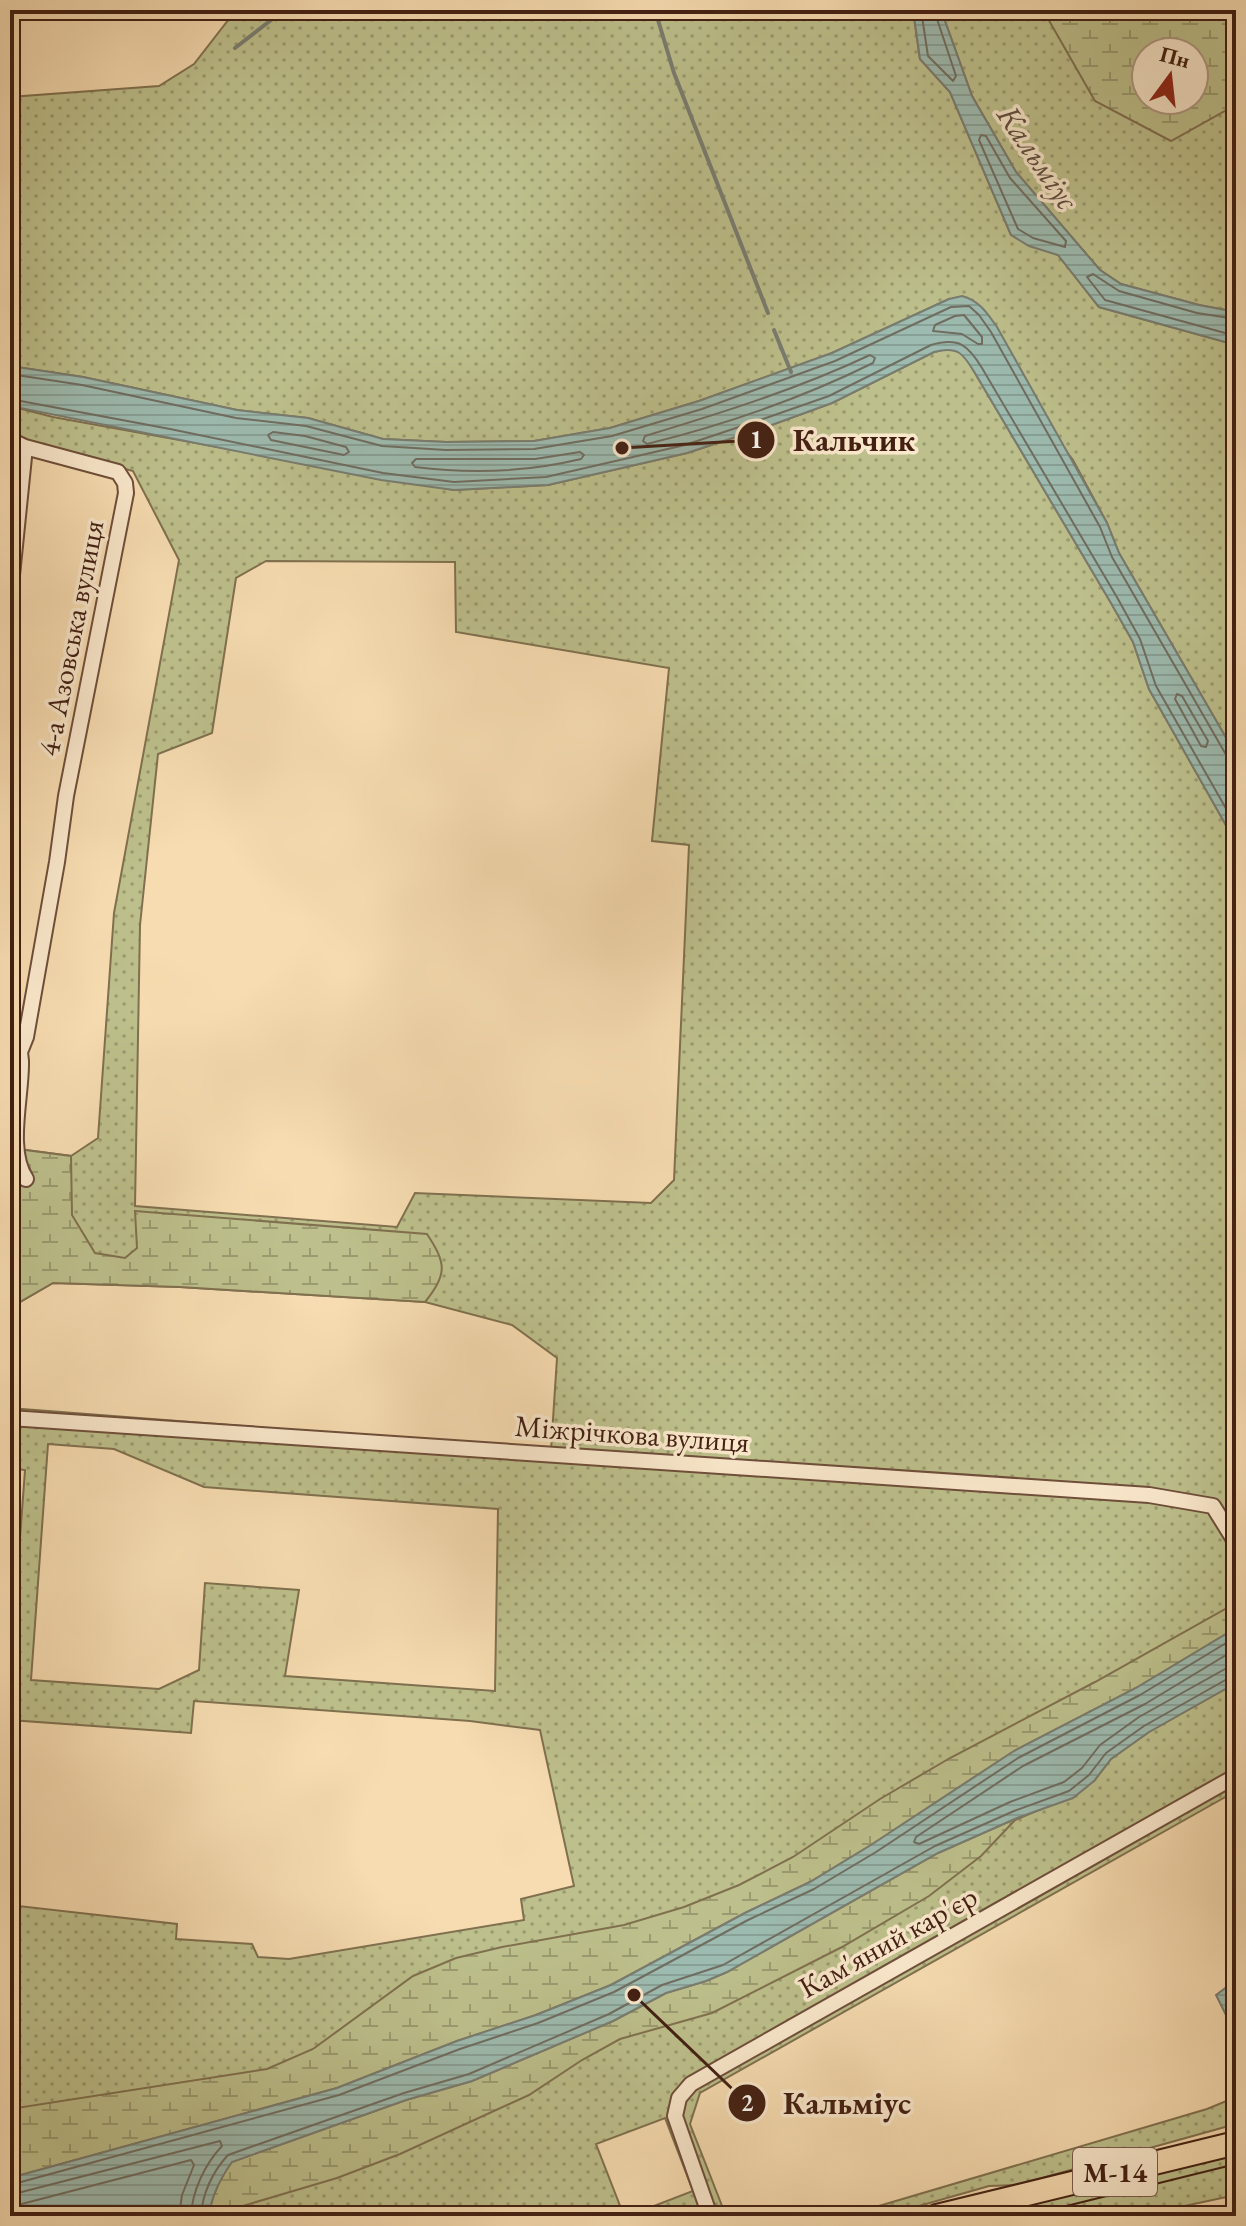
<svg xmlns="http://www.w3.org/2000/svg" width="1246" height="2226" font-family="'EB Garamond',serif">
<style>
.grass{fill:url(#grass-dots);stroke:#80704f;stroke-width:2;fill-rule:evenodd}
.wetland{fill:url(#wetland-marsh);stroke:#80704f;stroke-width:2;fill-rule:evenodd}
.water{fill:url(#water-rules);stroke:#797d71;stroke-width:2}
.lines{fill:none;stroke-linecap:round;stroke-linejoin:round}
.shore{stroke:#706d61;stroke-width:2}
.stream{stroke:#797d71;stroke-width:4}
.minor-casing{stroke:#6f4e3a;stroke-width:18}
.trunk-casing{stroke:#421f12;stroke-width:26}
.minor{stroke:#fae8cc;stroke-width:14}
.trunk{stroke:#f7dcb1;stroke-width:22}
.tram{stroke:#421f12;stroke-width:2}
.labels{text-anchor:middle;stroke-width:7;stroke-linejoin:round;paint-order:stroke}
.shield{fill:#fae8cc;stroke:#795b4a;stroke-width:2}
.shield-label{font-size:28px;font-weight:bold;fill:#421f12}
.street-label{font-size:30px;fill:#421f12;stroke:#fae8cc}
.water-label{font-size:32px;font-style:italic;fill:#5d4e41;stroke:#fae8cc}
.leader{fill:none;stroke:#421f12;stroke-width:3}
.callout-dot{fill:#421f12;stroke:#fae8cc;stroke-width:3}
.mark-label{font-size:24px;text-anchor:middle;font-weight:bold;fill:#fff}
.callout-label{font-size:32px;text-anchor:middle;font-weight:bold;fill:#421f12;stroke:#fae8cc;stroke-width:7;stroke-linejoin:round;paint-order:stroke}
</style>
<defs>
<pattern id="grass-dots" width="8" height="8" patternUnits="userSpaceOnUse" patternTransform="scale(2)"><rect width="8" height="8" fill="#bdc08c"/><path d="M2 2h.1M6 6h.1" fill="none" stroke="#9b9b71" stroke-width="1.8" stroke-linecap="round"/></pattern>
<pattern id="wetland-marsh" width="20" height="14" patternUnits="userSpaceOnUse" patternTransform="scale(2)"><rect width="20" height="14" fill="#bdc08c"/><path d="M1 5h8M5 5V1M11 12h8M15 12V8" fill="none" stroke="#9b9b71"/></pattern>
<pattern id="water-rules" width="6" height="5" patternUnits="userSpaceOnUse" patternTransform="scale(2)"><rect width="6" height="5" fill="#9dbbb0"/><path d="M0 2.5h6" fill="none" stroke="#88a096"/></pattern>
</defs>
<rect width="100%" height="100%" fill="#f7dcb1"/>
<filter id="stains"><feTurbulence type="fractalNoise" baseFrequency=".0025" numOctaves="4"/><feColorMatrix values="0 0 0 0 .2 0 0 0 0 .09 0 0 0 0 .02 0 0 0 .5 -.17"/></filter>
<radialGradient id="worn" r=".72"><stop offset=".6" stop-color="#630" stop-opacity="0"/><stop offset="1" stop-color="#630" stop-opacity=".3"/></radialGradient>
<path class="grass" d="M236 10H913L920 59 950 92 1011 235 1058 255 1099 307 1236 345V755L1119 553 1107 523 1073 460 949 299 832 353 699 401 610 428 534 441 446 442 383 439 308 418 237 410 83 377 10 366V97L159 86 194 64Z
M941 10H1236V312L1199 305 1121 284 1100 270 1016 172 972 96ZM1146 52H1194V100H1146Z
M947 349 958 351 966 358 1111 603 1133 642 1149 689 1236 843V1628L950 1791 209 2124 72 2159 10 2178V1905L177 1924 176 1939 252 1944 258 1957 289 1959 524 1920 521 1899 574 1886 540 1730 470 1721 194 1701 191 1733 10 1720V1673L25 1470 10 1468V1408L551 1450 557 1358 512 1325 425 1302 180 1287 53 1283 15 1305 10 1328V1148L71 1156 98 1138 114 913 179 560 133 471 30 443 10 433V406L53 417 454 490 548 485 687 453 766 427 832 403 934 352ZM266 561 455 562 456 632 669 668 652 841 689 845 674 1180 651 1203 415 1193 397 1227 135 1206 140 925 158 754 212 733 236 578ZM48 1444 114 1449 204 1487 498 1509 495 1691 285 1676 299 1590 205 1583 199 1670 159 1689 31 1680Z
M1236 1683V1791L700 2093 690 2124 726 2216H628L693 2191 665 2118 596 2144 624 2216H209L875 1891 975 1837 1041 1809 1094 1781 1111 1759 1149 1732Z
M1236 2097V2124L1017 2185 989 2186 884 2216H845L1207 2109Z
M1236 2150V2195L1138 2216H982Z"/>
<path class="wetland" d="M1043 10H1229C1244 30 1236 83 1230 108L1171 141 1095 101ZM1146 52H1194V100H1146Z
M10 1148 71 1156 72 1215 95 1253 125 1258 137 1248 135 1211 427 1234C446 1263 448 1274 425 1302L180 1287 53 1283 15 1305 10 1328Z
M1236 1603V1628L1136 1688 1014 1751 871 1845 810 1882 745 1913 611 1985 536 2015 457 2041 337 2088 10 2178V2109L267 2069 313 2049 413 1976 456 1958 502 1947 624 1925 684 1907 739 1885 793 1857 880 1799 950 1758 1095 1682Z
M1017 1818 981 1856 929 1896 842 1947 712 2013 620 2039 582 2060 529 2095 400 2154 337 2178 209 2216C211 2196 220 2179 231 2162L406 2100 472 2081 613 2021 666 1993 706 1981 727 1972 938 1853Z"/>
<path class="water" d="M913 10H941L972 96 1016 172 1100 270 1121 284 1199 305 1236 312V345L1099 307 1058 255 1029 246 1011 235 950 92 920 59Z
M962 296C980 301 987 313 997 327L1107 523 1119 553 1236 755V843L1149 689 1133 642 1111 603 975 373C963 353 958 346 934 352L832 403 766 427 687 453 548 485 454 490 381 480 10 406V366L83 377 237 410 308 418 383 439 446 442 534 441 610 428 699 401 832 353 949 299Z
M1236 1628V1683L1149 1732 1111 1759 1094 1781 1073 1798 1017 1818 938 1853 727 1972 706 1981 666 1993 613 2021 472 2081 406 2100 232 2162C220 2179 211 2196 209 2216H183L181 2213 10 2216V2178L337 2088 457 2041 536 2015 611 1985 745 1913 810 1882 871 1845 1014 1751 1136 1688Z
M1236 1980V2035L1216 1995Z"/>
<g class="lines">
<path class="shore" d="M921 10 928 56 953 81 956 76 934 10
M981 135 986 136 1010 178 1066 241 1065 247 1033 238 1018 229 979 140Z
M964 315 982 337V344H978L962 334 933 331 935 325 955 316Z
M1236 319 1197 313 1119 291 1093 274 1087 277 1105 300 1236 336
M870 355 875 358 873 363C802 398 724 425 647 444L643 441 645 436C721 413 798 389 870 355Z
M10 374 82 385 236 418 306 426 382 446 446 450 534 449 612 436 702 409 835 361 951 307 969 306 979 315 991 332 1100 527 1112 557 1225 753 1236 758
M10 399 170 429 383 473 454 482 546 477 685 445 763 419 829 396 931 345C959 337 968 345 982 368L1118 599 1140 639 1156 686 1236 826
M273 432 305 436 346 447 349 452 344 455 271 440 268 435Z
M580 452 584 455 581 459C527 472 470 474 415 467L412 463 416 459H535Z
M1177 694 1182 696 1208 741 1206 747 1201 746 1175 699Z
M1236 1649 1145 1704 1023 1766 916 1837 914 1842 919 1844 1010 1802 1064 1782 1082 1768 1100 1745 1139 1717 1225 1669 1236 1667
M10 2185 339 2095 460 2049 538 2023 614 1992 748 1920 814 1889 876 1852 1018 1758 1140 1695 1236 1637
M10 2195 220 2141 222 2146C205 2164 192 2191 191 2216
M10 2207 191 2160 194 2165 182 2195 179 2216
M201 2216C202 2194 213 2171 228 2155L404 2093 469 2074 609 2014 662 1985 723 1965 935 1846 1014 1811 1069 1791 1089 1775 1106 1753 1144 1726 1229 1678 1236 1677"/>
<path class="stream" d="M655 10 674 73 768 313
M235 48 284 10
M774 330 791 372"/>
<defs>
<path id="minor" d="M10 440 25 447 118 472 125 483 126 493 66 796 57 862 26 1037 20 1052
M10 595 25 447
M10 1052H20L21 1061C22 1096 6 1149 26 1179
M10 1418 1149 1495 1213 1506 1236 1543
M710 2216 675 2116 679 2098 691 2084 1236 1776"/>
<path id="trunk" d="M937 2216 1236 2143"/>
</defs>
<use href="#minor" class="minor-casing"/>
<use href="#trunk" class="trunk-casing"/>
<use href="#minor" class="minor"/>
<use href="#trunk" class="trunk"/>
<path class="tram" d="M1026 2216 1236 2164"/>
</g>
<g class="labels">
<rect class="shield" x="1073" y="2148" width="84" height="48" rx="6"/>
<g class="shield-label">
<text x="1115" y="2182">М-14</text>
</g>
<g class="street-label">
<text transform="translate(71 638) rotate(-79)" y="10">4-а Азовська вулиця</text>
<text transform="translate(632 1434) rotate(4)" y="10">Міжрічкова вулиця</text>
<text transform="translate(888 1942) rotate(-29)" y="10">Кам'яний кар'єр</text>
</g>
<g class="water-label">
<text transform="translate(1038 157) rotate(56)" y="11">Кальміус</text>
</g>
</g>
<path class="leader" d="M622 448L756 440M634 1995L747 2103"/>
<g class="callout-dot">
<circle cx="622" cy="448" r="8"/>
<circle cx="634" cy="1995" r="8"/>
<circle cx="756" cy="440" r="20"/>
<circle cx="747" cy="2103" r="20"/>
</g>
<g class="mark-label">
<text x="756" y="448">1</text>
<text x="747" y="2111">2</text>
</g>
<g class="callout-label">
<text x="854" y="451">Кальчик</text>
<text x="847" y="2114">Кальміус</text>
</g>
<rect width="1246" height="2226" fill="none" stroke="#f7dcb1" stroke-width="40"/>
<rect x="12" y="12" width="1222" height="2202" fill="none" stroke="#421f12" stroke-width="4"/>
<rect x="20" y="20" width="1206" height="2186" fill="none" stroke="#421f12" stroke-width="2"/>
<g transform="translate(1170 76) rotate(15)"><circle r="38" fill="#fae8cc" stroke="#b09882" stroke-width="2"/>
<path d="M0-6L14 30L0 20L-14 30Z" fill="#8f2418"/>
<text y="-12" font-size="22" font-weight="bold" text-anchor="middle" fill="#421f12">Пн</text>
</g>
<rect width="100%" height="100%" filter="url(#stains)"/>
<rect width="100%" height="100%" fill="url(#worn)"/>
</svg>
